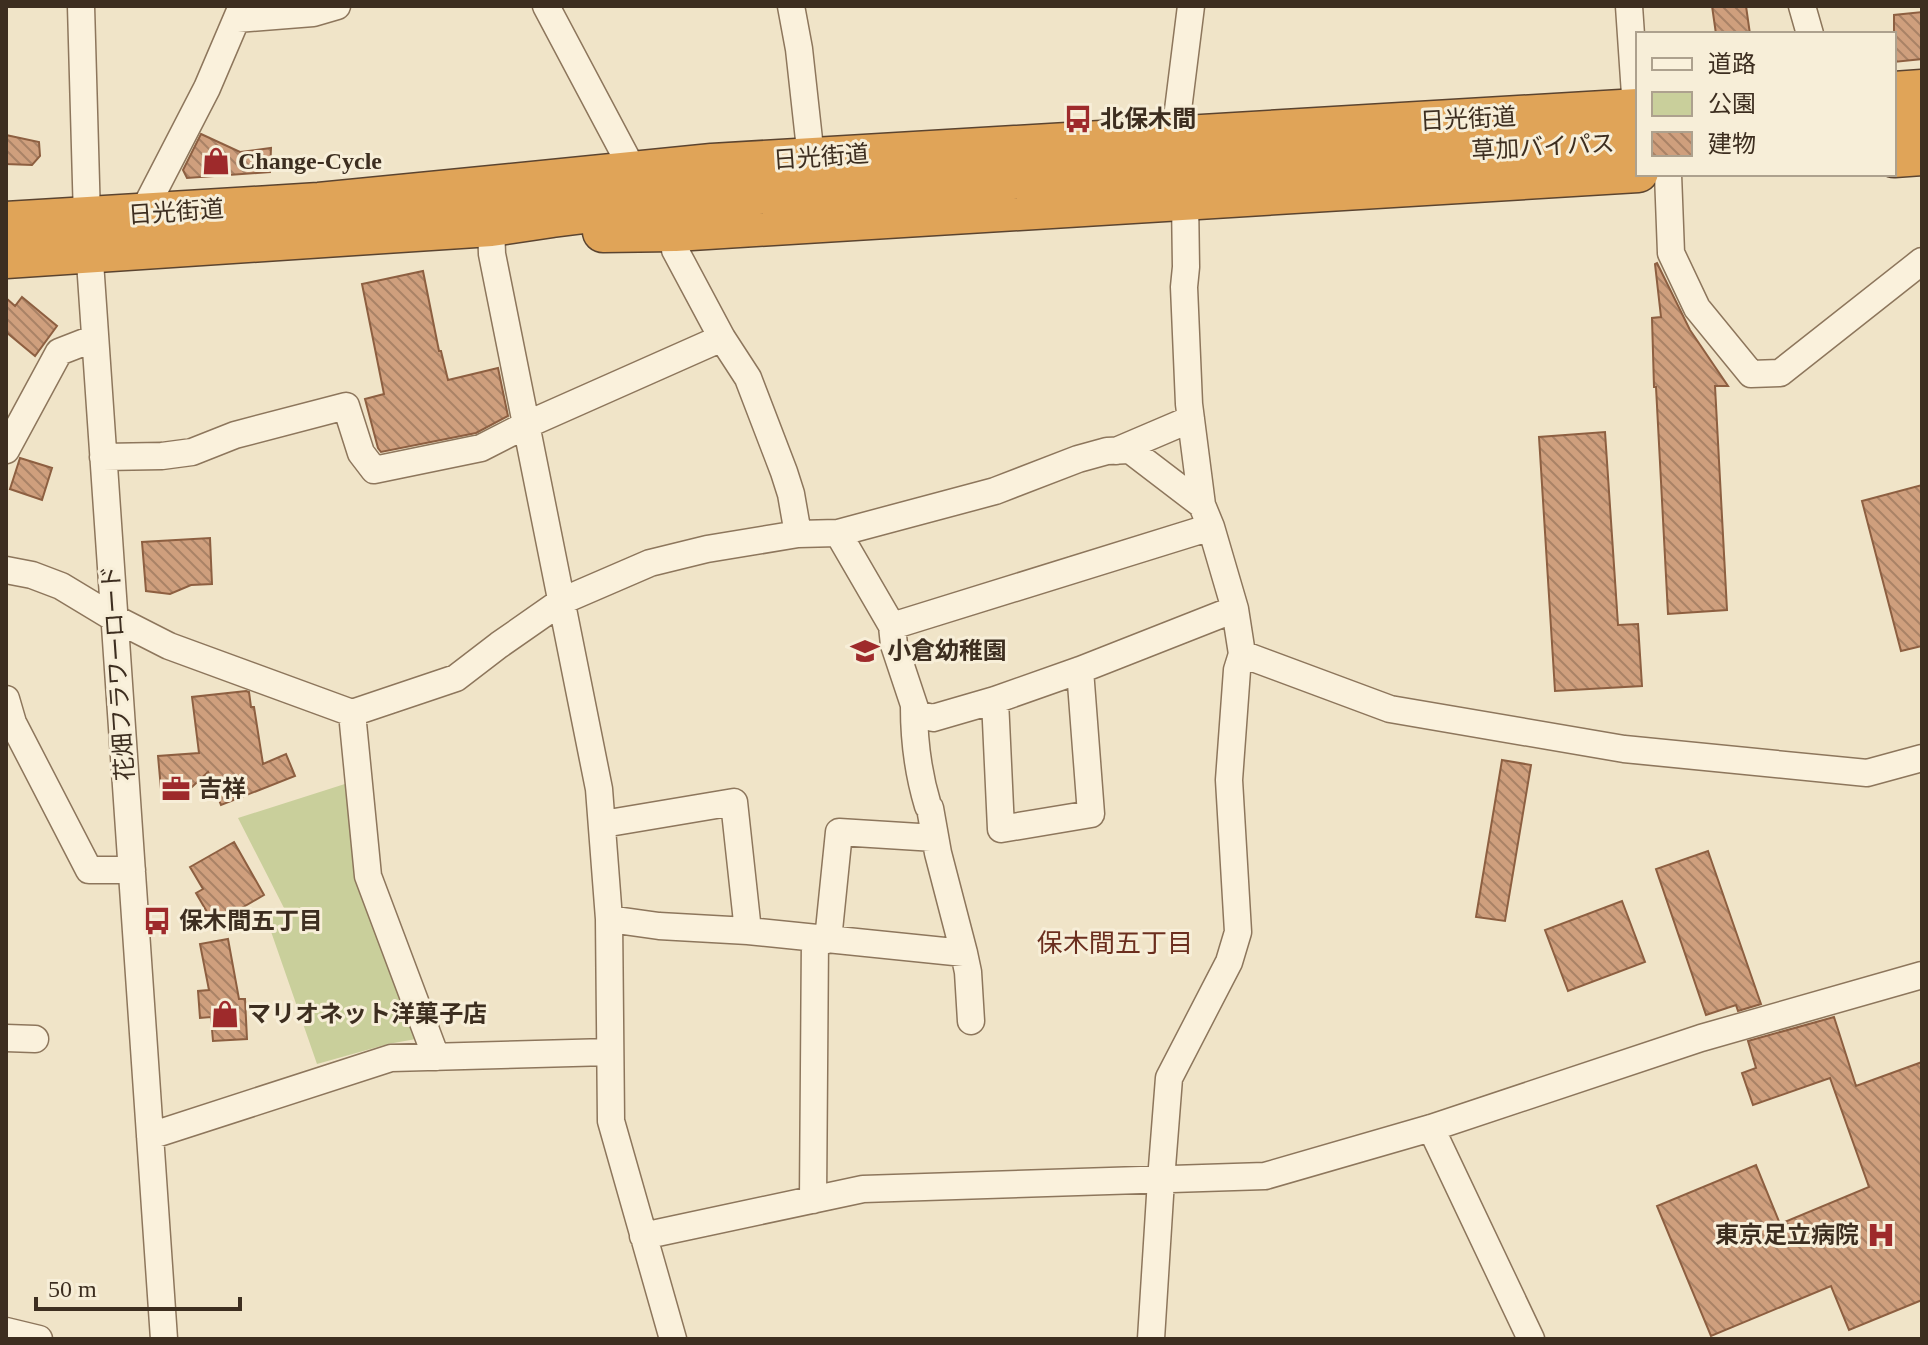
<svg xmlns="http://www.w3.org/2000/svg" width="1928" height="1345" font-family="'Times New Roman','Noto Sans JP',serif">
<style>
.park{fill:#c9cf9b}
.building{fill:url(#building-back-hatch);stroke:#8d5f41;stroke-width:2}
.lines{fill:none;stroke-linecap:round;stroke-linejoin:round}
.minor-casing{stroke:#8d765c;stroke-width:29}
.highway-casing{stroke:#5b4430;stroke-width:43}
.minor{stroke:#faf1dc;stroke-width:26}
.highway{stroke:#e0a458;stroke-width:40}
.labels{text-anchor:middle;stroke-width:6;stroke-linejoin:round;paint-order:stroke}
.poi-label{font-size:24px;font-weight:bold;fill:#3d2e20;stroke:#f7eed8;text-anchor:start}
.street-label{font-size:24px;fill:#3d2e20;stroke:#f7eed8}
.neighbourhood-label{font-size:26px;fill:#6b2e1e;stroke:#f7eed8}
</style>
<defs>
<pattern id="building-back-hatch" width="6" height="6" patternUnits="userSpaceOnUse" patternTransform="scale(2)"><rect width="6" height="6" fill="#cf9f7d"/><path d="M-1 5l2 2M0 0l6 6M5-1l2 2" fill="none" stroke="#a98266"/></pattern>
</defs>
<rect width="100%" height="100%" fill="#f0e4c8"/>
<path class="park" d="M348 783 416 1039 388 1044 317 1064 267 920 284 908 238 818Z"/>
<path class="building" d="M1712 6H1746L1750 34H1716Z
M1922 12V59L1894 62V15Z
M201 134 240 152 271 148 270 172 187 178 183 170Z
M6 135 39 142 40 156 32 165 6 164Z
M1657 263 1690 330 1728 386H1715L1727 610 1668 614 1656 387H1654L1652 318 1661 317 1655 264Z
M423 271 439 351H441L448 380 498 368 508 416 476 433 381 452 378 448 365 399 384 394 362 284Z
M22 297 57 326 35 356 6 332V298L15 306Z
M1605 432 1618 625 1638 624 1642 686 1555 691 1539 437Z
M20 458 52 468 42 500 10 489Z
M1922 485V646L1901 651 1862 501Z
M210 538 212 584 191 585 170 594 146 591 142 542Z
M246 691 249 692 251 707H254L263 764 286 754 295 776 221 805 208 772 180 798 162 800 158 756 199 753 192 697Z
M1502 760 1531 765 1505 921 1476 917Z
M234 842 264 895 214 924 196 893 203 889 190 867Z
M1708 851 1761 1004 1738 1011 1736 1005 1706 1015 1656 869Z
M1622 901 1645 962 1568 991 1545 930Z
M228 939 239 999H245L247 1039 213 1041 211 1017 200 1018 198 991 209 990 200 944Z
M1834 1017 1856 1086 1922 1062V1300L1849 1330 1831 1286 1711 1336 1657 1206 1756 1165 1780 1224 1869 1187 1830 1078 1753 1105 1742 1073 1756 1068 1748 1041Z"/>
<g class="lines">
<defs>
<path id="minor" d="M81 6 87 218 164 1339
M546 6 633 170
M791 6 799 49 811 158
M1629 6 1636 109
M1802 6 1810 34
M237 19 313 13 337 6
M1180 136 1178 110 1191 6
M1668 174 1671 253 1697 308 1751 374 1780 373 1922 261
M142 214 207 88 242 6
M491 226 492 254 599 789 609 919 611 1121 673 1339
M675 231V250L722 338 748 378 784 472 791 494 798 534
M6 450 59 352 95 338
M1116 451 1191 419
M103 457 162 456 192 452 235 435 346 406 361 453 374 470 481 448 526 425 722 338
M838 533 892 626 1211 527
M6 570 32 575 61 586 114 618 169 646 352 713 456 678 499 645 562 601 650 563 707 549 798 534 838 533 995 491 1078 459 1107 451 1130 450 1202 505
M892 626 894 645 917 714 933 718 995 700 1080 670 1235 609
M1242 654 1390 709 1624 749 1867 773 1922 758
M6 699 13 723 89 870H132
M995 700 1001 829 1091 814 1080 670
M914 707C914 741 918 773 928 806L930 808 938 853 964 953 968 972 971 1021
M352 713 368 876 436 1057
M603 824 734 802 748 931
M609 919 659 926 748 931 964 953
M828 940 839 832 935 838
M6 1038 35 1039
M1431 1128 1531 1339
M150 1136 391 1058 609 1052
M813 1200 815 938
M643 1236 863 1189 1265 1176 1431 1128 1701 1038 1922 975
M6 1331 39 1339
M1151 1339 1161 1180 1169 1078 1229 962 1238 932 1229 780 1237 670 1242 654 1235 609 1211 527 1202 505 1189 404 1184 287 1186 267 1185 199"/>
<path id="highway" d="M1894 92 1922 90
M1894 128 1922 126
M1894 157 1922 155
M6 222 319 203 712 164 1638 109
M603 232 675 231 1638 172
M6 258 491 226 552 217 728 195 1638 142"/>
</defs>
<use href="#minor" class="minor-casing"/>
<use href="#highway" class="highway-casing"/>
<use href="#minor" class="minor"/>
<use href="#highway" class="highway"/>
</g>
<defs>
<symbol id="bus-bare" viewBox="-9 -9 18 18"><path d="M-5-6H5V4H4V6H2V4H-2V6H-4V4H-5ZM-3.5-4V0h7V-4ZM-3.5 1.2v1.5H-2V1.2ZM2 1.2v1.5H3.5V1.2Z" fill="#9e2a2b" stroke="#f7eed8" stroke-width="2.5" paint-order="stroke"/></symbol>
<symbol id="shop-bare" viewBox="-9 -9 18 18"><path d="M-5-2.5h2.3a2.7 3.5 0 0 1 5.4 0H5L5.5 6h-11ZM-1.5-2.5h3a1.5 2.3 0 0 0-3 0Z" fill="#9e2a2b" stroke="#f7eed8" stroke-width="2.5" paint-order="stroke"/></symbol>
<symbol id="school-bare" viewBox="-9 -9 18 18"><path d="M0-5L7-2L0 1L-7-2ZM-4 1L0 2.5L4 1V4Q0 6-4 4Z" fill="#9e2a2b" stroke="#f7eed8" stroke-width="2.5" paint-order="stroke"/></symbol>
<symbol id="office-bare" viewBox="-9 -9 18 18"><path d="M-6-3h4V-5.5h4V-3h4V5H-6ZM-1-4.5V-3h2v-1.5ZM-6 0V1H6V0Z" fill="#9e2a2b" stroke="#f7eed8" stroke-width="2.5" paint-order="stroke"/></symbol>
<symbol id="hospital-bare" viewBox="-9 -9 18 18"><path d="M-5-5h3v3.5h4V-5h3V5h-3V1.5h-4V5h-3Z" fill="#9e2a2b" stroke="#f7eed8" stroke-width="2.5" paint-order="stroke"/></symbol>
</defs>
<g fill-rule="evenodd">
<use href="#bus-bare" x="1058" y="99" width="40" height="40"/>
<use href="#shop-bare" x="196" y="141" width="40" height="40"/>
<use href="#school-bare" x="845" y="631" width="40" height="40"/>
<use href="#office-bare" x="156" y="769" width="40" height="40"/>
<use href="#bus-bare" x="137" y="901" width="40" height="40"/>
<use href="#shop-bare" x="205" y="994" width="40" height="40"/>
<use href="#hospital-bare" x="1861" y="1215" width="40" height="40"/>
</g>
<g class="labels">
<g class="poi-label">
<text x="1100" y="127">北保木間</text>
<text x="238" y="169">Change-Cycle</text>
<text x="887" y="659">小倉幼稚園</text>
<text x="198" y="797">吉祥</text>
<text x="179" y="929">保木間五丁目</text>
<text x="247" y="1022">マリオネット洋菓子店</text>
<text x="1859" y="1243" text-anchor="end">東京足立病院</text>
</g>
<g class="street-label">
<text transform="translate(1468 119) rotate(-3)" y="8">日光街道</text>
<text transform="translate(1543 147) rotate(-3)" y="8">草加バイパス</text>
<text transform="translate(821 157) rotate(-4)" y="8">日光街道</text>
<text transform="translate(176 212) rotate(-4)" y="8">日光街道</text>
<text transform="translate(118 673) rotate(-94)" y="8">花畑フラワーロード</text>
</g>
<g class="neighbourhood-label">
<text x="1115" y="952">保木間五丁目</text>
</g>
</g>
<rect width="1928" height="1345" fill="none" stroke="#3d2e20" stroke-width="16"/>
<rect x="1636" y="32" width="260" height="144" fill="#f7eed8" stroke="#ada18e" stroke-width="2"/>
<rect x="1652" y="58" width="40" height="12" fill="#faf1dc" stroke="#ada18e" stroke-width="2"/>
<text x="1708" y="72" font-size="24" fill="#3d2e20">道路</text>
<rect x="1652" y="92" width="40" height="24" fill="#c9cf9b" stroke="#ada18e" stroke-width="2"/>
<text x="1708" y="112" font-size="24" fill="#3d2e20">公園</text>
<rect x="1652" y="132" width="40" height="24" fill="url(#building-back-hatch)" stroke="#ada18e" stroke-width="2"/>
<text x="1708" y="152" font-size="24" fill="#3d2e20">建物</text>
<path d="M36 1297v12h204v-12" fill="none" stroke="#3d2e20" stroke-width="4"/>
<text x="48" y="1297" font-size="24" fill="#3d2e20" stroke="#f7eed8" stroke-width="6" paint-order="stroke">50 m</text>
</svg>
